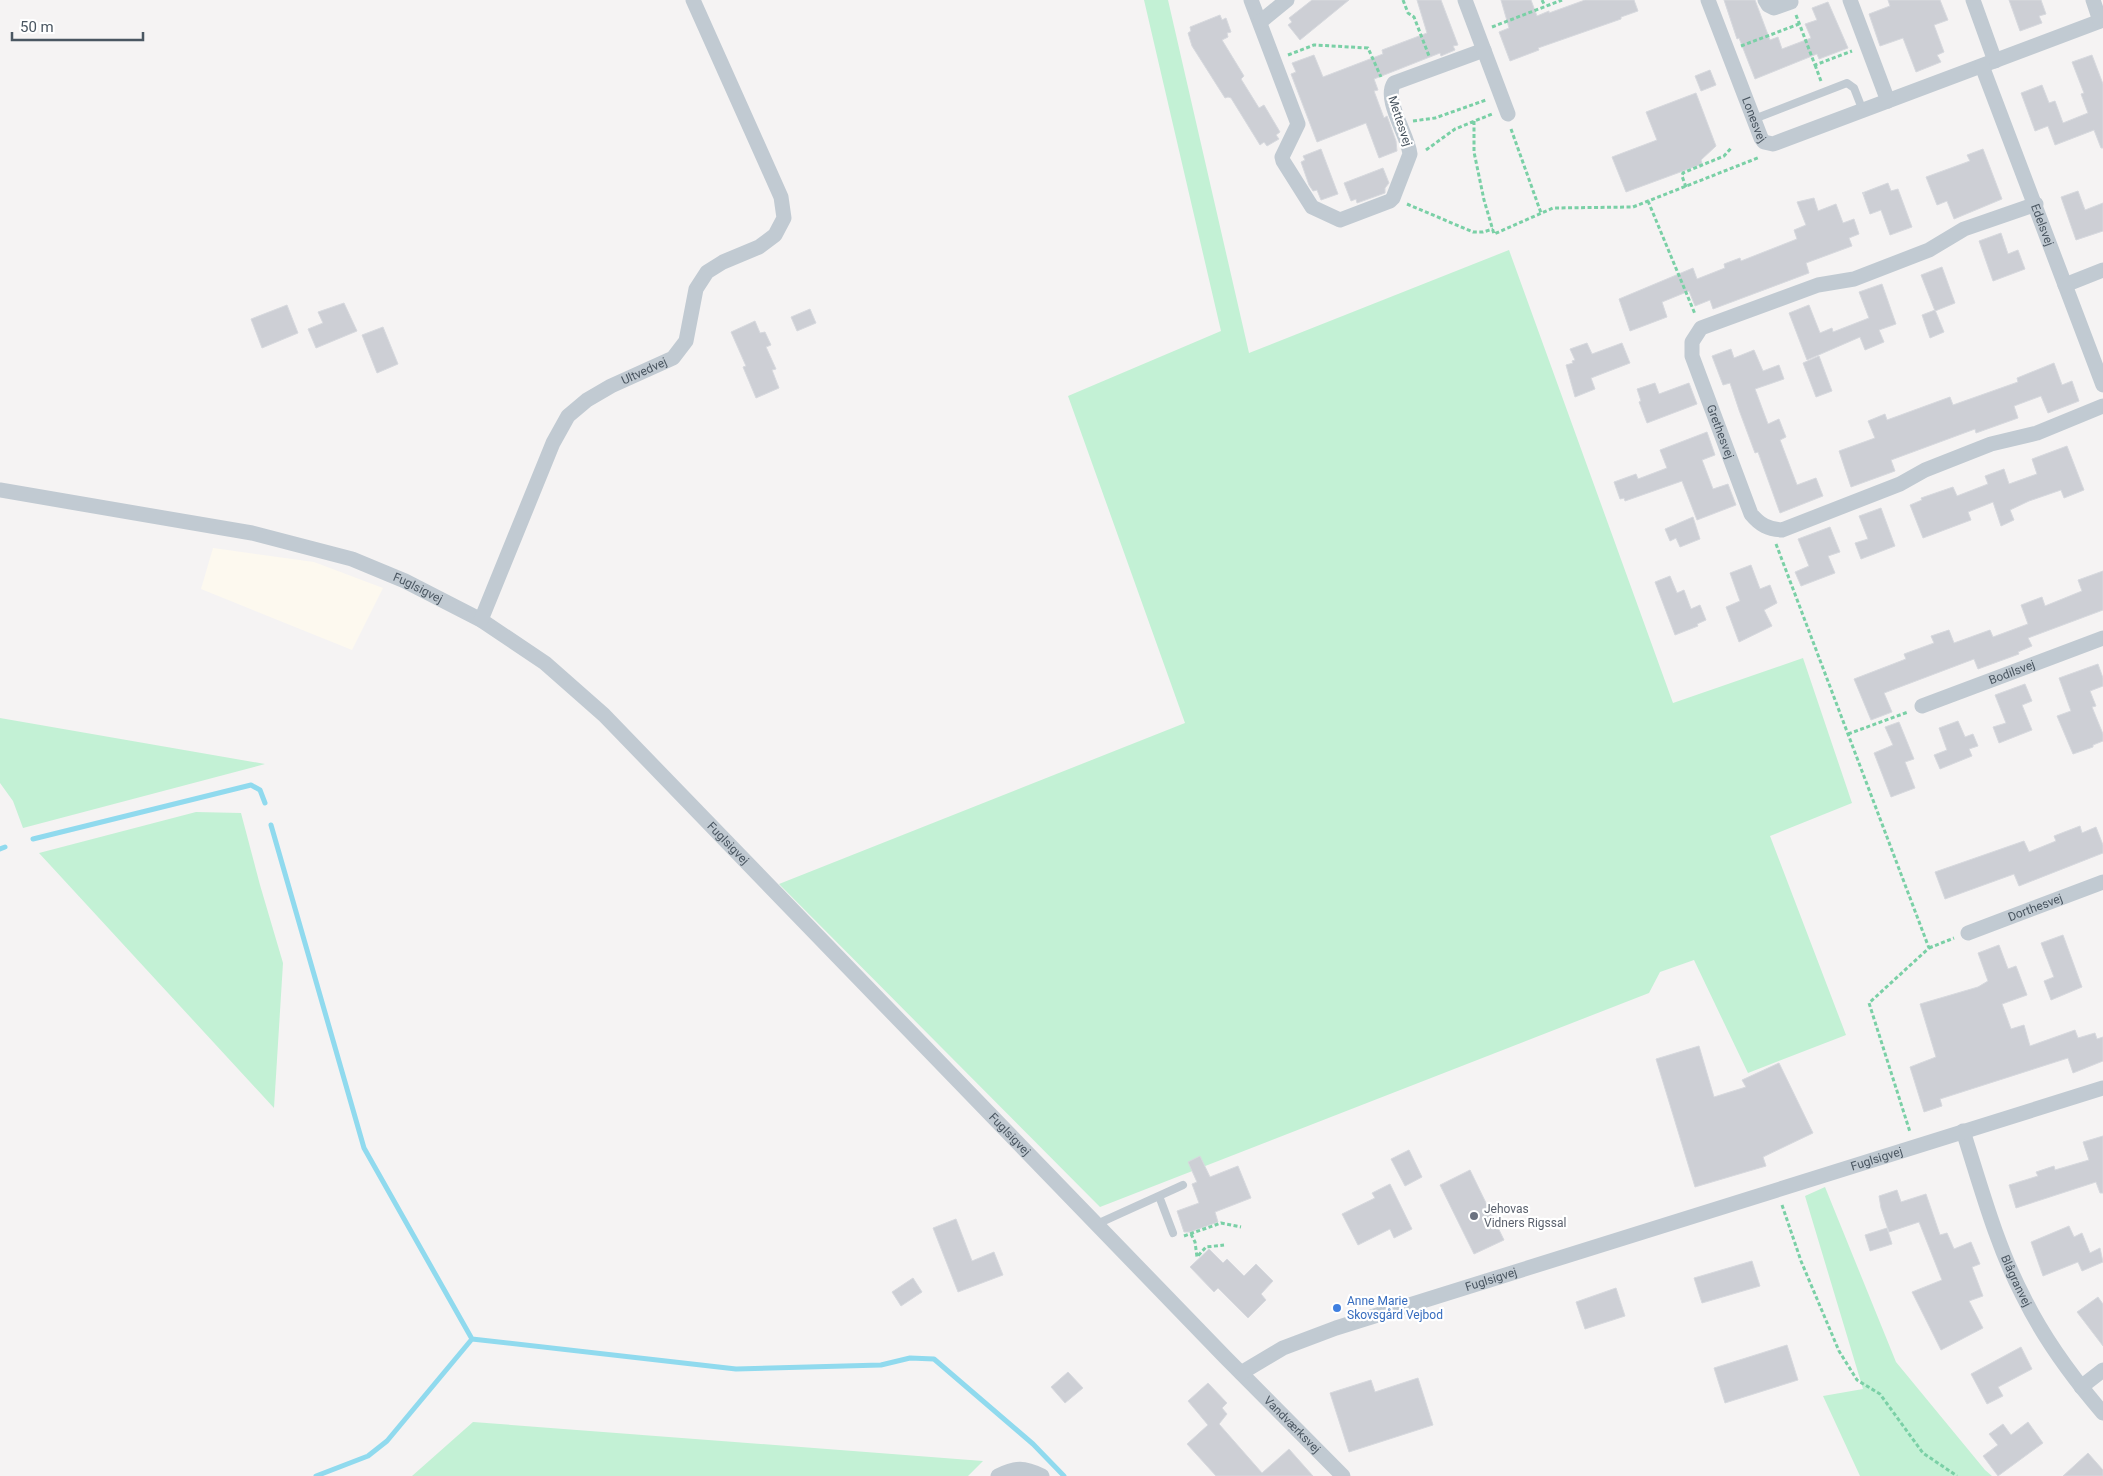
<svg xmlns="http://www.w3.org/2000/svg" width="2103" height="1476" font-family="Roboto,sans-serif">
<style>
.commercial{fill:#fdf9ef}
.green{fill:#c3f1d5}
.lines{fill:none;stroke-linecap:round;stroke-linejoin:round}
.stream{stroke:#90daee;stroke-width:5}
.building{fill:#cdcfd5;stroke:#d7d9de}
.path{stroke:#7ad0a6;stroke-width:3;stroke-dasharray:4 2.5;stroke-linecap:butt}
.service{stroke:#c1cad2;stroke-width:8}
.minor{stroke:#c1cad2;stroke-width:15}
.worship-dot{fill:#6b7280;stroke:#fff;stroke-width:2}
.shop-dot{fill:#3f7fe0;stroke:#fff;stroke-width:2}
.labels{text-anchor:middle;stroke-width:4.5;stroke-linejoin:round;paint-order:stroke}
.street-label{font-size:12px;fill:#4a5661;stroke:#fff}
.worship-label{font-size:12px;fill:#5b616d;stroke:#fff;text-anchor:start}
.shop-label{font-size:12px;fill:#366cbe;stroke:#fff;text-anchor:start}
</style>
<rect width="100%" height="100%" fill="#f5f3f3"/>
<path class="commercial" d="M213 548 314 562 383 588 352 650 201 589Z"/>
<path class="green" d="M1144 0H1168L1249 353 1509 250 1673 703 1803 658 1852 803 1770 836 1846 1035 1748 1073 1694 960 1660 972 1649 993 1100 1207 779 884 1185 723 1068 396 1221 331Z
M0 718 265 764 23 828 13 801 0 783Z
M196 812 241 813 260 885 283 963 274 1108 39 853Z
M1825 1187 1896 1362 1985 1470 1992 1476H1860L1823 1396 1863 1389 1805 1196Z
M473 1422 983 1461 968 1476H412Z"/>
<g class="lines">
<path class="stream" d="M271 825 364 1148 472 1339 736 1369 881 1365 910 1358 934 1359 1033 1444 1064 1476
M33 839 251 785 260 790 265 803
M0 849 5 847
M316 1476 368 1456 387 1441 472 1339"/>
</g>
<path class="building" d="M1312 0H1349L1300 40 1288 25 1292 22 1289 18Z
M1417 0H1441L1458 45 1453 46 1455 50 1441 56 1440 53 1374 79 1378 90 1374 91 1384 118 1387 116 1396 141 1397 151 1379 158 1366 123 1317 142 1291 74 1296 72 1292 63 1314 55 1323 77 1383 54 1382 50 1427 33Z
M1501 0H1531L1537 16 1549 11V13L1585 0H1634L1638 11 1621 17V19L1538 48 1539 50 1510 61 1499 32 1509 28Z
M1724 0H1755L1770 40 1778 37 1782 49 1811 38 1805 24 1817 20 1812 8 1828 2 1848 48 1819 59 1817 54 1755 79 1739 38 1737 39Z
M1888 0H1940L1948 20 1934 25 1944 52 1937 55 1941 62 1916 72 1903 38 1880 46 1869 14 1890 6Z
M2009 0H2041L2046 14 2039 16 2042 23 2020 31Z
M1220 15 1222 20 1226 18 1231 32 1227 33 1228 37 1222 40 1244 76 1241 79 1259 108 1264 105 1280 132 1276 135 1279 139 1267 146 1264 142 1260 145 1231 98 1228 97 1225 98 1192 46 1188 33 1191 31 1190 27Z
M2092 55 2103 84V148H2101L2094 130 2055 145 2048 126 2035 131 2021 93 2042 85 2049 103 2055 101 2063 123 2088 113 2081 94 2084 93 2072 62Z
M1710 70 1716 85 1701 91 1695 76Z
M1696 93 1716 146 1701 160 1702 164 1626 192 1612 157 1657 140 1646 112Z
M1321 149 1338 194 1321 200 1317 190 1313 191 1309 185 1301 162 1305 160 1303 156Z
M1983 149 2002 199 1954 219 1947 201 1937 205 1926 177 1970 161 1967 155Z
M1383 168 1389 183 1385 188V193L1357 203 1356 199 1351 201 1344 183Z
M1888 183 1891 191 1898 189 1912 227 1890 235 1881 210 1870 214 1863 194H1865L1862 193Z
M2078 191 2085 210 2103 203V231L2076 240 2061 197Z
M1814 198 1818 211 1836 204 1843 223 1854 219 1859 234 1849 238 1852 246 1806 263 1809 273 1713 309 1710 300 1695 306 1689 291 1662 302 1667 317 1630 331 1619 299 1693 268 1697 279 1725 268 1724 264 1740 258 1741 261 1797 239 1794 230 1806 225 1797 202Z
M2001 233 2008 254 2018 250 2025 269 1993 281 1979 241Z
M1942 267 1955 303 1935 311 1921 275Z
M1882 284 1896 324 1879 330 1884 342 1865 350 1860 337 1807 360 1789 313 1809 305 1820 333 1832 328 1833 332 1869 318 1859 292Z
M344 303 357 331 316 348 308 329 323 323 318 312Z
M287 305 298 333 262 348 251 319Z
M810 309 816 323 797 331 791 317Z
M1935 310 1944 332 1930 338 1922 315Z
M755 321 760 333 765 332 771 345 766 347 776 369 772 370 779 388 756 398 743 367 746 366 731 332Z
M383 327 398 364 377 373 362 335Z
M1587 343 1592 354 1622 343 1630 363 1591 378 1595 389 1575 397 1566 365 1573 363 1572 361 1575 360 1570 349Z
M1731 349 1734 358 1754 350 1763 371 1779 365 1784 379 1755 389 1768 424 1779 419 1786 437 1780 440 1797 485 1816 478 1823 496 1780 513 1758 452 1755 453 1739 410 1730 383 1723 385 1712 356Z
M1819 356 1832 391 1816 397 1803 363Z
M2054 363 2062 385 2072 381 2079 401 2048 413 2041 396 2014 406 2018 418 1976 433 1975 429 1891 460 1895 471 1851 487 1839 451 1875 438 1868 421 1885 414 1887 420 1950 397 1953 405 2018 382 2017 378Z
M1655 383 1659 394 1689 383 1697 404 1647 423 1639 402 1641 401 1637 389Z
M1707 432 1715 455 1702 460 1713 489 1728 484 1736 505 1697 520 1682 481 1625 501 1624 498 1620 499 1614 482 1636 474 1638 479 1667 468 1660 450Z
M2067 446 2084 490 2064 498 2061 490 2029 501 2010 510 2014 520 2001 526 1993 502 1968 512 1971 520 1923 538 1910 505 1922 500 1921 498 1953 487 1957 496 1988 484 1985 476 2004 469 2009 484 2037 474 2032 459Z
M1881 508 1895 546 1861 559 1855 543 1868 539 1859 516Z
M1693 517 1700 539 1680 547 1676 538 1670 541 1665 529Z
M1830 527 1840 552 1828 556 1835 573 1801 586 1795 572 1809 566 1798 539Z
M1751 565 1760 589 1770 585 1777 603 1764 610 1772 626 1739 642 1726 607 1740 601 1730 573Z
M2103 571V610L2028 638 2032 646 2018 652 2019 654 1978 669 1974 659 1884 693 1892 712 1871 720 1854 679 1906 659 1904 654 1934 643 1931 636 1949 630 1954 643 1990 630 1993 637 2028 624 2021 605 2042 597 2045 606 2082 591 2078 580Z
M1670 576 1677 593 1684 590 1691 609 1700 605 1706 620 1697 624 1698 626 1675 635 1655 582Z
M2098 664 2103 678V686L2090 691 2096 706 2092 707 2103 734V741L2093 745V747L2073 754 2057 716 2071 711 2059 678Z
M2025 684 2032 701 2022 705 2032 730 1999 743 1993 727 2006 723 1995 695Z
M1958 721 1965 737 1973 734 1978 746 1969 749 1972 756 1940 769 1934 755 1947 750 1939 728Z
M1899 722 1914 759 1905 762 1915 788 1891 797 1874 753 1893 745 1885 727Z
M2080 826 2082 833 2096 827 2103 845V853L2019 886 2014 874 1945 899 1935 872 2024 841 2029 852 2056 841 2054 836Z
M2063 935 2082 987 2051 1000 2044 981 2054 977 2041 943Z
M1999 945 2008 969 2016 966 2027 995 2002 1004 2011 1029 2024 1025 2030 1046 2075 1030 2078 1038 2095 1033 2097 1039 2103 1037V1061L2073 1073 2068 1058 1940 1099 1942 1106 1924 1112 1910 1067 1936 1057 1920 1004 1978 987 1988 981 1978 953Z
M1699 1046 1714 1097 1746 1087 1742 1080 1779 1063 1813 1133 1763 1157 1766 1166 1695 1187 1656 1059Z
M2103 1136V1193H2100L2096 1182 2016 1208 2009 1185 2038 1176 2036 1172 2054 1166 2055 1170 2089 1160 2083 1142Z
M1409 1150 1422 1177 1405 1186 1391 1159Z
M1200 1156 1210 1177 1238 1166 1251 1198 1215 1212 1218 1222 1190 1232H1184L1177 1211 1199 1203 1192 1184 1197 1182 1188 1162Z
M1470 1170 1504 1240 1474 1254 1440 1185Z
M1390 1184 1412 1229 1394 1238 1390 1229 1358 1245 1342 1214 1375 1198 1372 1193Z
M1897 1190 1901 1202 1926 1194 1940 1235 1947 1233 1954 1249 1971 1242 1980 1264 1972 1267 1983 1296 1969 1301 1983 1328 1941 1350 1912 1292 1942 1280 1919 1222 1889 1232 1881 1208 1879 1196Z
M956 1219 972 1261 994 1252 1003 1275 958 1292 933 1228Z
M2069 1226 2074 1237 2082 1233 2090 1253 2100 1248 2103 1262 2082 1271 2078 1262 2043 1276 2031 1242Z
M1887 1228 1892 1244 1870 1251 1865 1235Z
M1209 1249 1223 1263 1227 1259 1244 1276 1256 1264 1273 1281 1261 1294 1266 1300 1248 1318 1218 1288 1214 1292 1190 1267Z
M1752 1261 1760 1286 1702 1303 1694 1278Z
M913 1278 922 1292 901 1306 892 1292Z
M1616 1288 1625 1316 1585 1329 1576 1302Z
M2098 1297 2103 1304V1346L2077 1312Z
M1787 1345 1798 1380 1725 1403 1714 1368Z
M2021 1347 2032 1369 1998 1387 2003 1396 1987 1404 1971 1374Z
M1068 1372 1083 1388 1065 1403 1051 1387Z
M1418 1378 1433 1425 1349 1452 1330 1393 1371 1380 1375 1392Z
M1208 1383 1227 1403 1222 1408 1227 1414 1219 1424 1262 1473 1289 1449 1313 1476H1216L1187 1444 1208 1425 1188 1401Z
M2028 1422 2043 1443 1998 1476 1983 1456 1998 1445 1989 1434 2003 1424 2011 1435Z
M2088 1453 2103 1470V1476H2063Z"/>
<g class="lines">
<path class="path" d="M1403 0 1408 13 1414 17 1429 56
M1542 0 1545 6
M1796 15 1815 65 1852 51
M1492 27 1562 0
M1741 46 1799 24
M1288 55 1314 45 1368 48 1381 77
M1815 65 1821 81
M1413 121 1435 118 1486 100
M1474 121V152L1484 200 1494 234 1553 208 1633 207 1760 157
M1511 129 1541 213
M1426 150 1455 129 1492 114
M1686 187 1682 176 1683 173 1724 156 1732 147
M1648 201 1695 314
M1407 204 1473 232H1483L1493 229
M1776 544 1929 948 1869 1003 1910 1132
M1848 734 1908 712
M1929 948 1954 938
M1782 1205 1801 1261 1839 1351 1857 1380 1880 1394 1923 1453 1957 1476
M1191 1234 1195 1242 1197 1257 1206 1247 1224 1245
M1184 1236 1221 1223 1241 1227"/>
<path class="service" d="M1754 119 1847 83 1854 88 1863 111
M1159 1196 1173 1233
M1097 1224 1183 1185"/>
<g class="minor">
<path d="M1251 0 1298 124 1282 157 1283 161 1312 207 1340 220 1390 201 1393 198 1410 154C1408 135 1383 100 1394 83L1484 50"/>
<path d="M1465 0 1508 114"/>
<path id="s1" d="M1708 0 1761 138 1764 142 1773 144 2103 20"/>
<path d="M1765 0 1768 5 1774 8 1791 2"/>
<path d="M1850 0 1888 101"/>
<path d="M1973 0 1995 61"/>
<path d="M2093 0 2100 21"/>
<path d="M1260 22 1287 0"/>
<path id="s2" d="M1982 66 2103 385"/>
<path id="s3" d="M2036 204 1964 229 1929 250 1854 279 1818 285 1701 328 1692 342V356L1751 514C1760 525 1768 529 1782 530L1900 484 1925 470 1991 444 2037 433 2103 406"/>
<path d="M2065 285 2103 270"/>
<path id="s4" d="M0 490 252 533 352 559 405 581 481 620 545 663 604 715 1225 1357 1343 1476"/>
<path id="s5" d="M481 620 553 443 568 416 587 400 611 386 673 358 686 341 696 289 707 272 723 262 759 247 775 235 784 218 781 197 693 0"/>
<path id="s6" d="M1922 706 2103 638"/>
<path id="s7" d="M1968 933 2103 882"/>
<path id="s8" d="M1963 1131C1981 1187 1996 1244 2023 1296 2044 1339 2072 1377 2103 1413"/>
<path id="s9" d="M1241 1373 1283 1348 1336 1328 2103 1088"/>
<path d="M2081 1387 2103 1370"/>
<path d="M998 1476C1016 1467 1024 1467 1042 1476"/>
</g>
</g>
<circle class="worship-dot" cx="1474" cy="1216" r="5"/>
<circle class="shop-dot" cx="1337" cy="1308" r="5"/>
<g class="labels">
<g class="street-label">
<text dy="4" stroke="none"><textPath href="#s1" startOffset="128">Lonesvej</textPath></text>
<text transform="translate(1400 121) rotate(72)" y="4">Mettesvej</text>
<text dy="4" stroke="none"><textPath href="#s2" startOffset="170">Edelsvej</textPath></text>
<text dy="4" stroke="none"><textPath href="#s5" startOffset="311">Ultvedvej</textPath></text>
<text dy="4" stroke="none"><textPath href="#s3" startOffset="470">Grethesvej</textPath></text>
<text dy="4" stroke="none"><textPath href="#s4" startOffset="431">Fuglsigvej</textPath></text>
<text dy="4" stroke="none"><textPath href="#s6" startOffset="96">Bodilsvej</textPath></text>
<text dy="4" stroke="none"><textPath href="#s4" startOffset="836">Fuglsigvej</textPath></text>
<text dy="4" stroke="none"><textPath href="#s7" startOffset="72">Dorthesvej</textPath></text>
<text dy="4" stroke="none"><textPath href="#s4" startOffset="1241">Fuglsigvej</textPath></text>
<text dy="4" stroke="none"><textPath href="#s9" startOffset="672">Fuglsigvej</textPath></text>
<text dy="4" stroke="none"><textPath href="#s9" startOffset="268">Fuglsigvej</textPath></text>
<text dy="4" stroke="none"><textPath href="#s8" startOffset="159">Blågranvej</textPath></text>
<text dy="4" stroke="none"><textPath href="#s4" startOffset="1646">Vandværksvej</textPath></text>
</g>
<g class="worship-label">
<text x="1484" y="1213">Jehovas<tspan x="1484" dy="14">Vidners Rigssal</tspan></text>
</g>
<g class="shop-label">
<text x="1347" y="1305">Anne Marie<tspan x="1347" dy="14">Skovsgård Vejbod</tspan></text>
</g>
</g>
<path d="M12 32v8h131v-8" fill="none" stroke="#4a5661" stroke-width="2.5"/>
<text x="20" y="32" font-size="15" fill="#4a5661" stroke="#ffffff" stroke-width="4" paint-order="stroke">50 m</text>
</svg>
